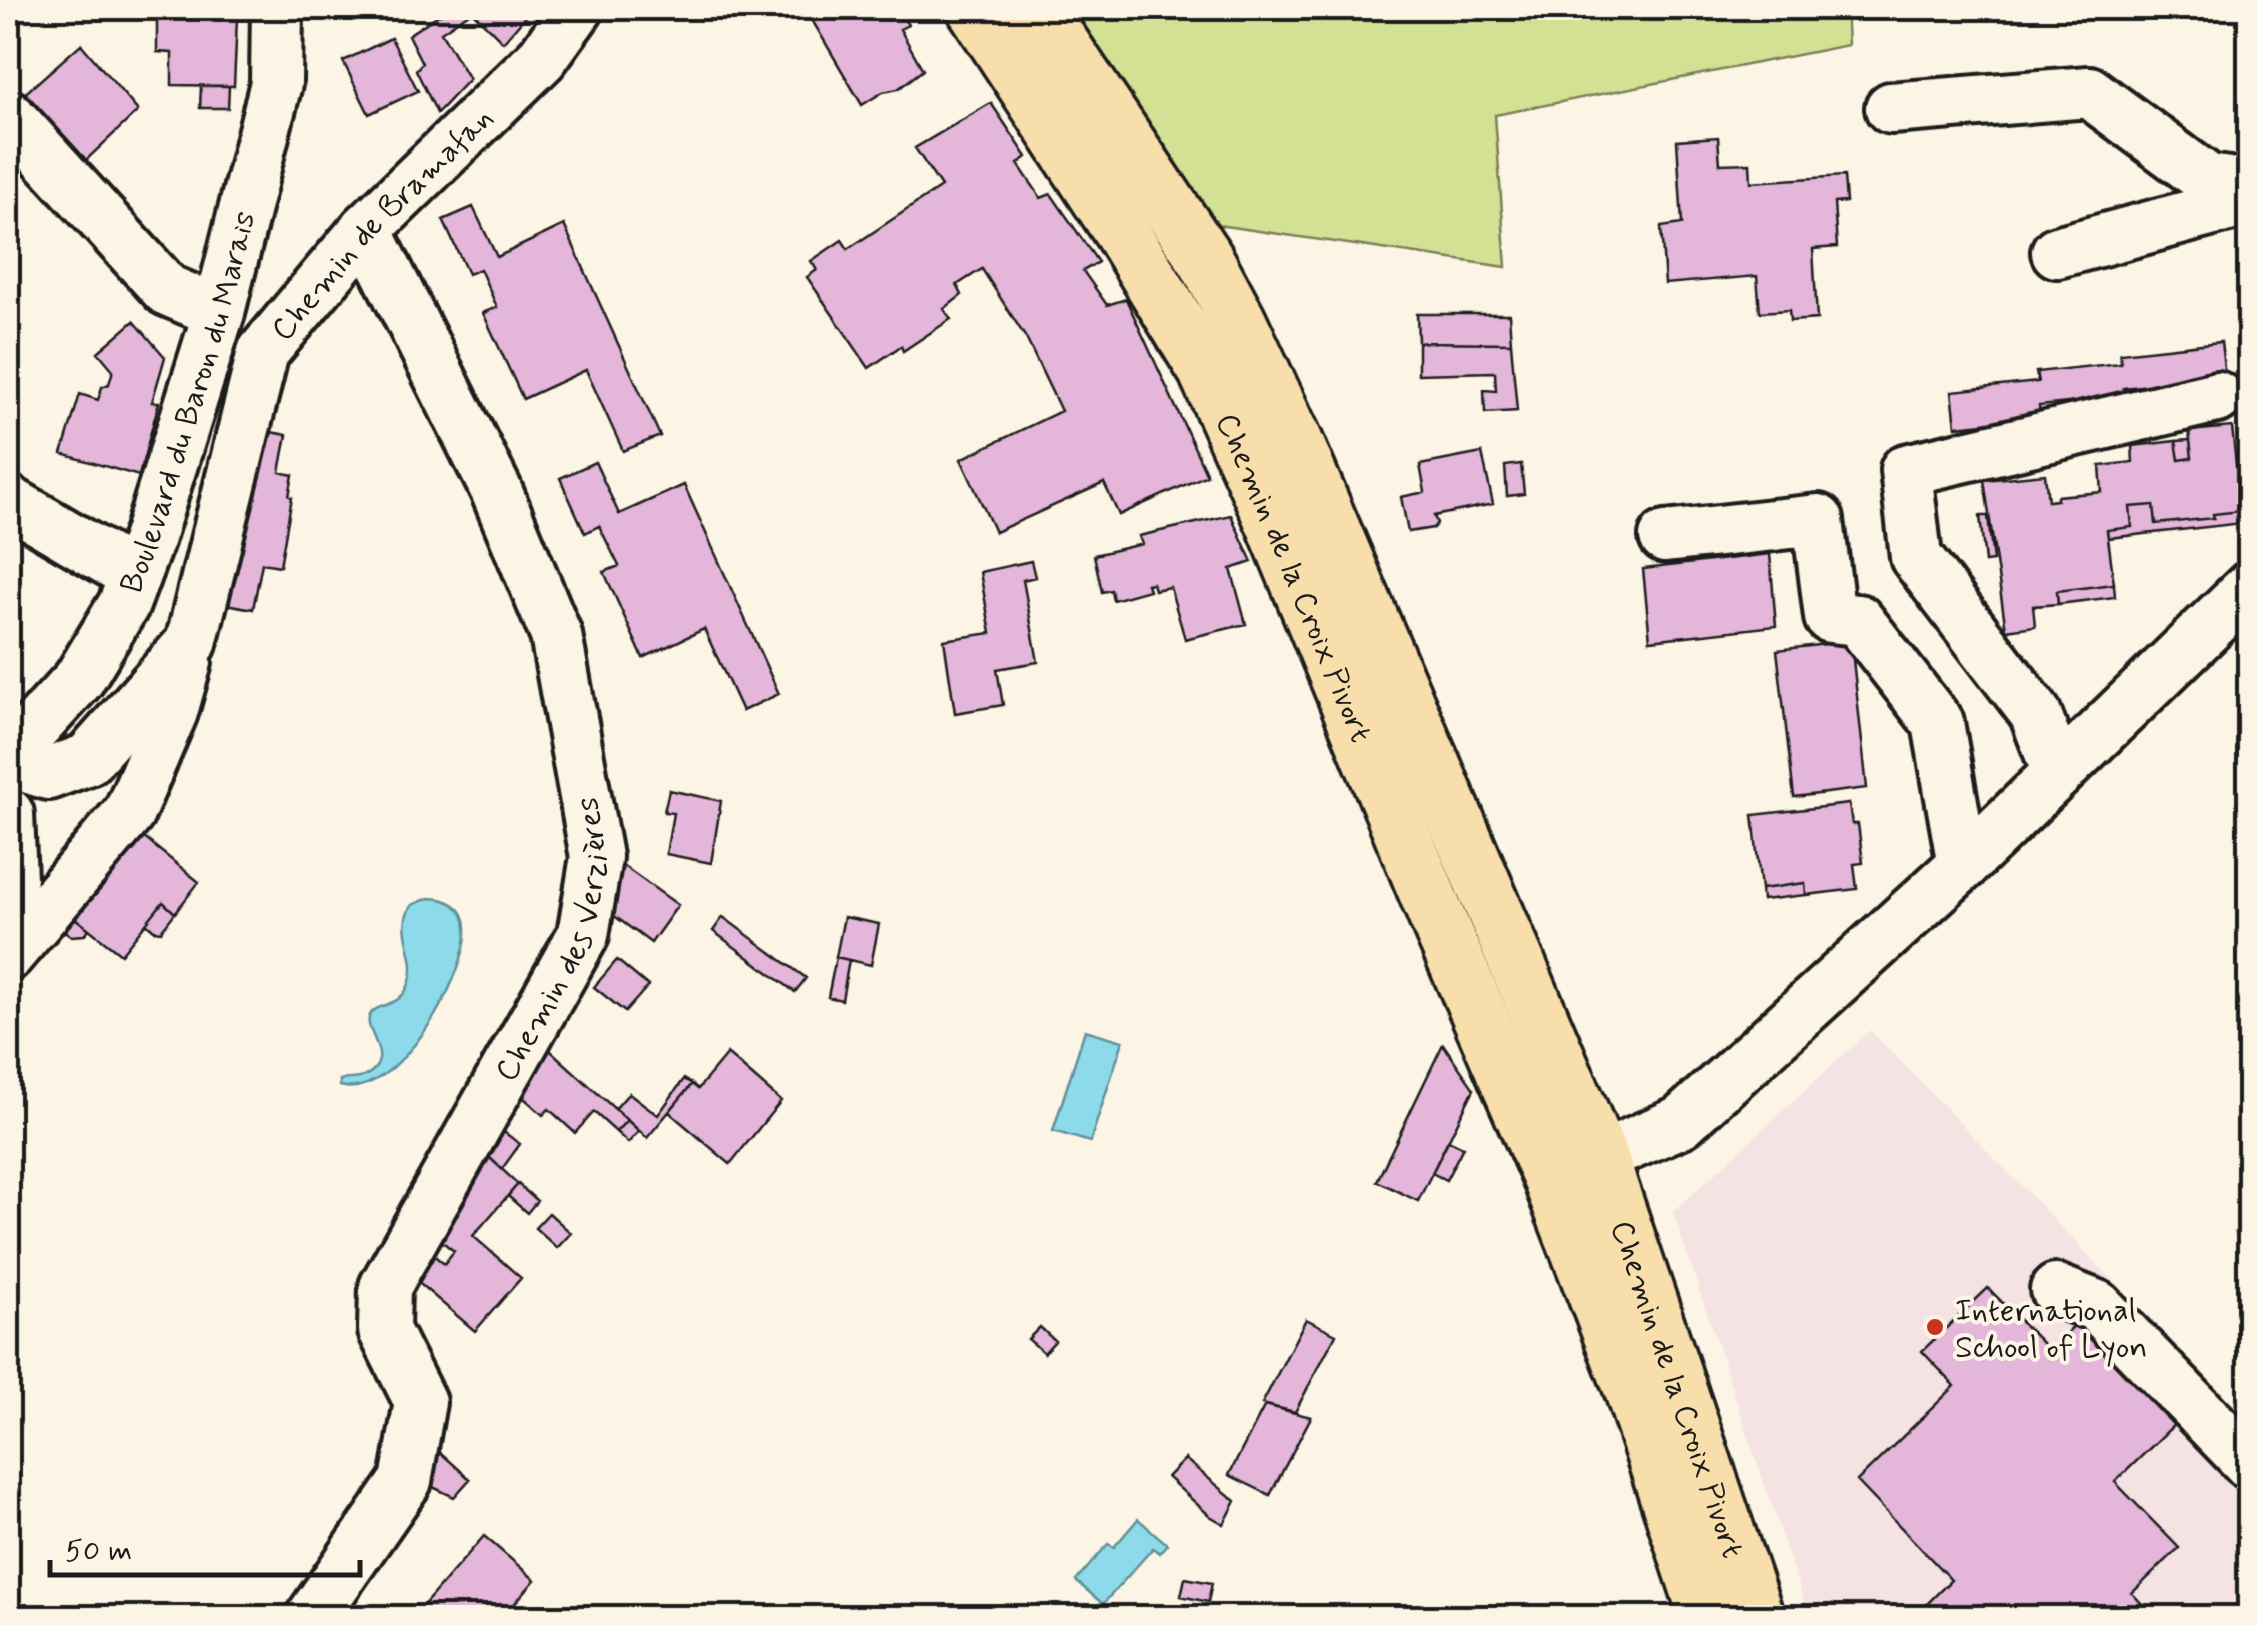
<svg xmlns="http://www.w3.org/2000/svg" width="2257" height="1625" font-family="Mynerve,sans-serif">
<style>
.built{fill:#f5e2e2}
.green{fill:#d4e093;stroke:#787e58;stroke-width:2.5}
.water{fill:#8ddbea;stroke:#608f98;stroke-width:2.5}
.building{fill:#e4b6da;stroke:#1c1c1c;stroke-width:2.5}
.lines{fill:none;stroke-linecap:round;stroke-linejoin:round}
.minor-casing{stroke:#1c1c1c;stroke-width:58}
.major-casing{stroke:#1c1c1c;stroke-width:62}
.minor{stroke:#fcf5e5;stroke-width:50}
.major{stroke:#f8deab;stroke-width:55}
.poi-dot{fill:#c8321e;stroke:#fcf5e5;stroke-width:4}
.labels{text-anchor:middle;stroke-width:8;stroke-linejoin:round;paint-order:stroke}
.street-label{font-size:32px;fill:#1c1c1c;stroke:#fcf5e5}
.poi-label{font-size:32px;fill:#1c1c1c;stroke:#fcf5e5;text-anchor:start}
</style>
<rect width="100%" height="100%" fill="#fcf5e5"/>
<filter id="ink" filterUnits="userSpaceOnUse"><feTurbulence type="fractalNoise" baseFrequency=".01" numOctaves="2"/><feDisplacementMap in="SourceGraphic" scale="20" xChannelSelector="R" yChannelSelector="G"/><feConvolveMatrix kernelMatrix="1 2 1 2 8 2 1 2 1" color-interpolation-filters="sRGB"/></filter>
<g filter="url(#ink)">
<path class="built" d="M1870 1030 2249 1421V1617H1809L1673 1212Z"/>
<path class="green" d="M1072 8H1846L1848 45 1495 115 1506 267 1218 225Z"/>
<path class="water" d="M429 898C448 898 466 907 466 928 468 976 396 1102 340 1086V1080C347 1078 355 1080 363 1077 400 1059 361 1031 370 1015 378 1001 401 1010 410 981 419 956 394 928 412 905Z
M1085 1030 1123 1041 1090 1142 1053 1131Z
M1138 1519 1167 1544 1159 1553 1153 1548 1103 1604 1076 1581 1108 1544 1114 1547Z"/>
<path class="building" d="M449 8H526L530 11 503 42 472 11 441 32 469 79 437 113 416 70 422 63 408 35Z
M805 8H898L908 25 900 29 923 70 898 89 883 92 862 105Z
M157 18H237L234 86 172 85V53L157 52Z
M391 38 418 91 369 114 343 61Z
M81 44 138 111 82 164 21 97Z
M201 86H229L228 108H200Z
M991 103 1027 157 1018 164 1041 198 1051 194 1098 262 1083 271 1107 305 1126 299 1207 475 1119 515 1104 483 995 532 961 459 1061 411 1026 338 982 269 957 285 962 295 944 309 951 319 903 351 901 346 869 368 807 277 817 270 811 261 842 240 848 249 941 187 915 148Z
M1718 137 1720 164 1750 163 1751 182 1844 176 1846 202 1834 203 1837 247 1813 249 1817 319 1790 321 1789 310 1760 312 1757 276 1665 284 1661 227 1682 224 1677 140Z
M473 207 497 257 564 225 660 436 623 451 586 370 523 399 483 313 497 307 480 269 468 274 443 220Z
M1417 314H1509L1511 343 1418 342Z
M134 321 165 357 152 402H159L139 476 62 454 80 394 98 400 102 387 109 384 113 370 98 352Z
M1418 342 1511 343 1517 411 1485 413 1484 390 1496 391 1495 372 1418 374Z
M2221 342 2225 376 2123 388 2124 397 2039 406 2040 417 1956 426 1952 391 2038 382 2036 372 2121 363 2120 353Z
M2232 427 2241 511 2213 514 2214 518 2156 524 2154 505 2130 507 2132 527 2107 530 2114 584 2057 591 2058 604 2033 606 2035 626 2006 630 1984 480 2045 474 2048 501 2057 500V496L2102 492 2100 466 2133 462 2132 446 2176 441 2179 460 2192 458 2189 431Z
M255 429 287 435 280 472 293 475 289 496 292 497 280 566 262 563 253 609 220 603Z
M2190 440 2192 458 2179 460 2176 441Z
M1482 453 1493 504 1434 516 1437 523 1433 528 1408 532 1401 497 1425 492 1420 465Z
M595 462 619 514 684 485 779 694 742 711 704 629 643 658 604 572 619 566 599 526 585 533 560 478Z
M1521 464 1524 494 1507 496 1505 466Z
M2154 505 2156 524 2214 518 2213 514 2241 511 2243 523 2108 538 2107 530 2132 527 2130 507Z
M1231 515 1252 562 1231 569 1246 624 1185 639 1170 587 1154 590 1152 583 1147 584 1149 590 1113 600 1111 590 1102 592 1094 555 1142 544 1139 536Z
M1980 516H1988L1993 561 1985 562Z
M1770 554 1776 626 1650 640 1643 569Z
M1031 561 1035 577 1023 580 1038 662 997 669 1003 705 955 713 944 640 991 633 980 572Z
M2114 584 2115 597 2058 604 2057 591Z
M1851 641 1867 788 1794 797 1777 650Z
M669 790 721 801 711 863 666 854 673 813 664 812Z
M1849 804 1852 824H1858L1863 863 1854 864 1857 889 1806 895 1805 883 1761 889 1753 815Z
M132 828 199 882 175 913 163 902 121 954 66 911Z
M615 860 678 905 651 943 605 909Z
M1805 883 1806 895 1762 900 1761 889Z
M163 902 175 913 161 931 154 930 146 923Z
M66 911 89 929 84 935 71 936 56 924Z
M723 917 806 978 795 992 713 931Z
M844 917 879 924 871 965 836 957Z
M836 957 849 960 842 1000 828 997Z
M617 960 648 986 625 1012 594 987Z
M541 1042 627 1120 616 1132 594 1112 575 1133 549 1109 543 1115 514 1089Z
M1443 1044 1474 1089 1418 1201 1377 1181Z
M727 1054 781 1101 730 1164 669 1112 692 1084 698 1089Z
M684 1079 692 1084 647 1138 615 1109 629 1093 658 1115Z
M627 1120 639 1131 628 1143 616 1132Z
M493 1124 520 1144 502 1169 479 1148Z
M1448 1140 1463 1147 1446 1180 1432 1173Z
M479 1148 518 1184 473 1236 521 1278 475 1331 407 1273 422 1245 444 1264 454 1251 430 1232Z
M518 1184 537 1201 527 1213 508 1196Z
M549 1213 571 1233 557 1248 535 1228Z
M2249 1216 2250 1217V1252L2242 1250 2236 1232Z
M1988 1288 2049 1350 2083 1317 2181 1418 2115 1482 2179 1548 2132 1593 2155 1618H1913L1951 1580 1857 1481 1955 1386 1922 1351Z
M1306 1319 1336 1334 1295 1412 1262 1404Z
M1040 1327 1055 1341 1044 1353 1028 1339Z
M1265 1405 1311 1417 1270 1495 1229 1475Z
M432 1445 470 1479 454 1497 422 1482Z
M1185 1459 1236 1501 1224 1524 1210 1516 1167 1477Z
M484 1536 535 1580 502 1618H418L415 1615Z
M1185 1578 1212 1583 1208 1602 1181 1596Z"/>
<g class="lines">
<defs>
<g id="minor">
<path d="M1891 108 2089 92 2208 180 2250 186"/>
<path d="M8 115 167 290 219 312"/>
<path d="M2057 252 2250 200"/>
<path d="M8 501 134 575"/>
<path d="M1665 537 1818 520 1830 617 1858 620 1938 723 1963 865"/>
<path id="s1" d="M8 757 79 679 124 604 149 537 219 312 276 83 277 8"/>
<path id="s2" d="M8 761 48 774 88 759 191 643 263 352 366 229 542 58 578 8"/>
<path d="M2058 773 2035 713 1916 557 1906 470 2217 397"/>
<path d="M8 814 11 879 8 911"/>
<path d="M8 955 129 813 172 712 186 662"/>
<path d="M1564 1173 1681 1122 1963 865 2250 587"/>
<path d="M2056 1290 2097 1306 2250 1464"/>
<path id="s3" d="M311 1618 406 1481 420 1402 384 1330 385 1287 583 935 596 857 556 635 496 490 366 229"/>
</g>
<g id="major">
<path id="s4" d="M975 8 1123 234 1206 370 1275 525 1436 915 1551 1179 1633 1391 1708 1618"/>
<path id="s5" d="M1037 8 1206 260 1238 320 1295 442 1600 1158 1756 1618"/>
</g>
</defs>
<use href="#minor" class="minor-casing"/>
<use href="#major" class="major-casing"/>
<use href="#minor" class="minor"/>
<use href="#major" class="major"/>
</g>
</g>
<circle class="poi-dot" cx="1935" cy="1327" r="10"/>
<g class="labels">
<g class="street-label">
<text dy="11" stroke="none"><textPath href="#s2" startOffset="715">Chemin de Bramafan</textPath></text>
<text dy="11" stroke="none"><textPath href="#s1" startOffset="405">Boulevard du Baron du Marais</textPath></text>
<text dy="11" stroke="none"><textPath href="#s4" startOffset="655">Chemin de la Croix Pivort</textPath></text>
<text dy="11" stroke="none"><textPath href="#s3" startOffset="762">Chemin des Verzières</textPath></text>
<text dy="11" stroke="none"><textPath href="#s5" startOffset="1528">Chemin de la Croix Pivort</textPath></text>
</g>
<g class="poi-label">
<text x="1955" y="1320">International<tspan x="1955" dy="37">School of Lyon</tspan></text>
</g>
</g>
<rect width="2257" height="1625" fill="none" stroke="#fcf5e5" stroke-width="40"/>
<rect x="20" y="20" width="2217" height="1585" fill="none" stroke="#1c1c1c" stroke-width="4" filter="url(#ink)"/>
<path d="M50 1560v15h310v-15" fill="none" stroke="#1c1c1c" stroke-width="5"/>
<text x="65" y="1560" font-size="30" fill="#1c1c1c" stroke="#fcf5e5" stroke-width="8" paint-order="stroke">50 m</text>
</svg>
